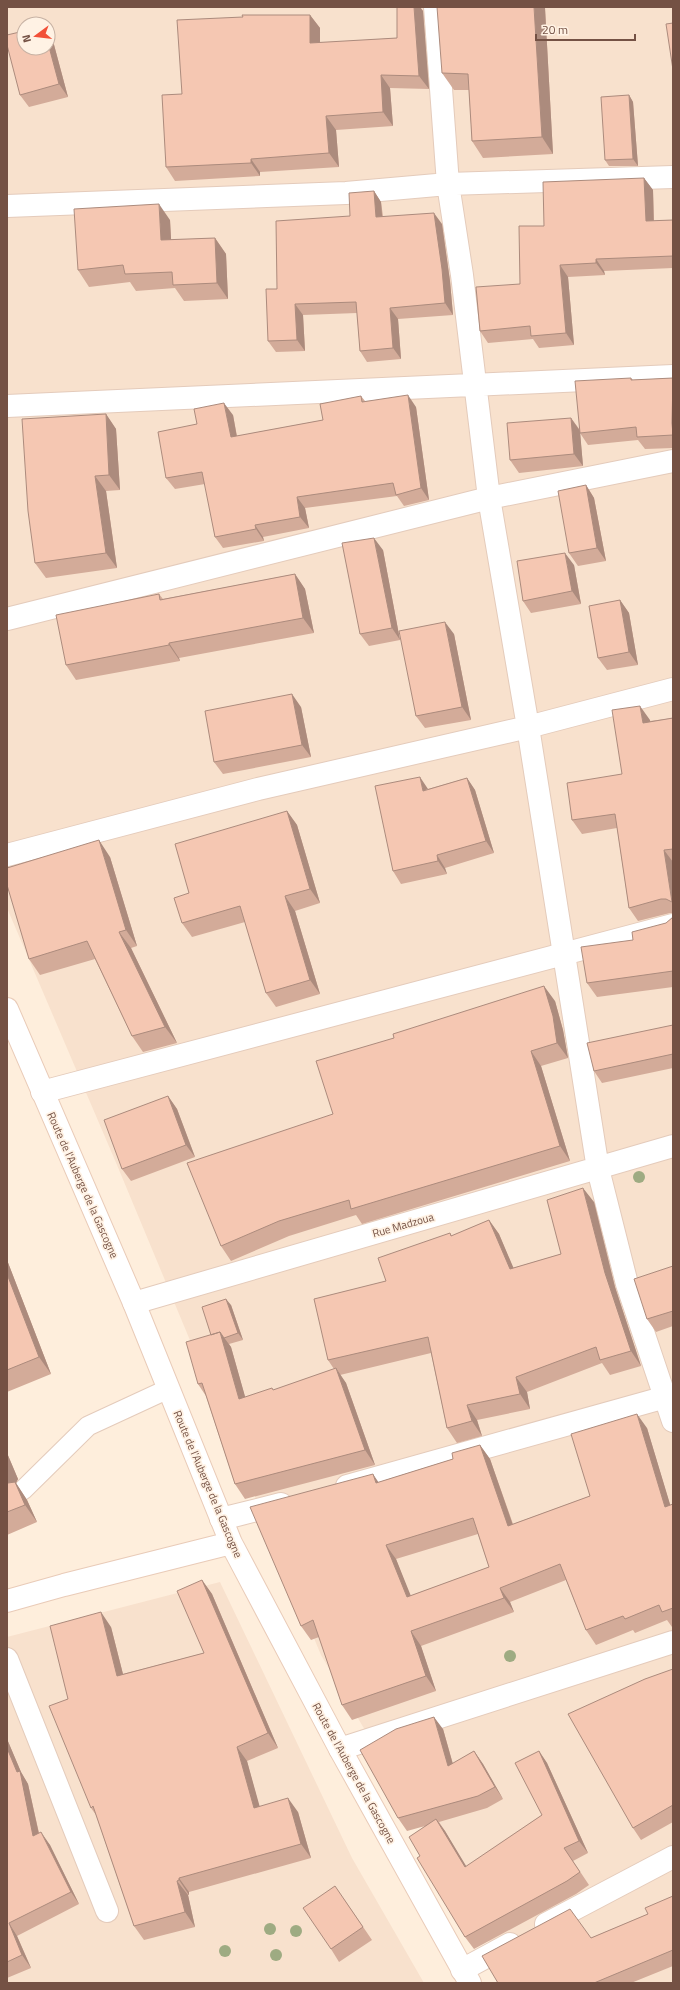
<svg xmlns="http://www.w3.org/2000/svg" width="680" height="1990" font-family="'Titillium Web',sans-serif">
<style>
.residential{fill:#f8e1cd;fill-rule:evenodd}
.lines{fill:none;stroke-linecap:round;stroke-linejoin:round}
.lane-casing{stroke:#e4cbbb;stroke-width:21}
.street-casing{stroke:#e4cbbb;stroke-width:24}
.secondary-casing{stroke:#e9cbb8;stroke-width:24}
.lane{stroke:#fff;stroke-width:19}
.street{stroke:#fff;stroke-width:22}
.secondary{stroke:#fff;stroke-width:22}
.tree{fill:#9eab82}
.wall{fill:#d3ab99;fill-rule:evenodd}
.shaded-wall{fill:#ac8b7d}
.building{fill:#f5c7b2;stroke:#ac8b7d;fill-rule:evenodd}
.labels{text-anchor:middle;stroke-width:3.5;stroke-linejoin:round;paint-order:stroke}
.street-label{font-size:11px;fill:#745144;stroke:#fff2e4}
</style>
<rect width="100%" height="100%" fill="#feeedc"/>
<path class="residential" d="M7 7H673V1983H513L321 1655 117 1165 7 908ZM24 24H48V48H24Z
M220 1582 352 1858 424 1983H7V1637Z"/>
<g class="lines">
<defs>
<path id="lane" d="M23 1490 88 1426 168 1389"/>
<path id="street" d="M435 7 448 184 462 275 489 498 528 727 598 1169 627 1284 673 1421
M7 206 346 193 448 184 673 177
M7 406 673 376
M7 619 489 498 673 461
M7 855 258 789 528 727 673 689
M42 1092 673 925
M134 1303 673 1146
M347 1486 673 1395
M221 1519 281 1504
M7 1659 107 1911
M340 1749 673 1642
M546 1924 673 1857
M462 1970 510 1944"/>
<path id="secondary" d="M7 1009 134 1303 231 1543 340 1749 470 1983
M7 1601 64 1585 231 1543"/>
</defs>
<use href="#lane" class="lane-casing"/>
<use href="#street" class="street-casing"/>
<use href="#secondary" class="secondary-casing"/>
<use href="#lane" class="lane"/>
<use href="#street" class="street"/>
<use href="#secondary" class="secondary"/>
</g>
<g class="tree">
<circle cx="639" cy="1177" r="6"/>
<circle cx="510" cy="1656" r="6"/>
<circle cx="270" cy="1929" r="6"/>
<circle cx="296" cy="1931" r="6"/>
<circle cx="225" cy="1951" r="6"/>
<circle cx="276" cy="1955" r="6"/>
</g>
<path class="wall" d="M397 7H420L423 11 429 89 390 88 393 126 336 130 339 167 260 172V176L175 181 166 167 182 94 310 15 320 28V43L397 38Z
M545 8 553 154 483 158 472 141 469 90H454L442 73Z
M53 41 68 97 29 107 20 95Z
M629 95 633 102 638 166H609L605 160Z
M644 178 653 190 654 221 673 220V268L604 271 605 275 568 277 574 345 539 348 533 339 488 343 480 331 520 284 544 226Z
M374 191 381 202 383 216 442 224 450 281 453 315 398 319 401 359 367 362 360 351 357 313 303 315 305 351 276 352 268 341 277 289 350 216Z
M170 220 171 240 215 238 226 254 228 299 184 301 175 288 136 291 130 282 89 287 78 270Z
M631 378 633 380 673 378V448L645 449 638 440 588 445 580 433 583 466 519 473 510 460 571 418 580 430Z
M361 396 365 401 416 407 429 500 404 506 397 496 305 508 309 528 263 537 264 541 223 548 215 537 205 484 175 489 166 478 197 424 233 415 237 436 323 420Z
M106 414 116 429 120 490 106 491 117 568 46 578 35 563Z
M586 485 594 498 606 561 578 566 569 553Z
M383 550 400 640 369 646 360 634Z
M574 565 581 604 531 613 523 601Z
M295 574 305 589 314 633 179 658 180 661 76 680 66 665 159 594 163 599Z
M620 600 629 613 638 665 607 670 598 658Z
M454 634 471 720 425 728 416 716Z
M301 707 311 757 223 774 214 762Z
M673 718V913H670L638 921 629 908 617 828 582 834 572 820 622 774 650 720V721Z
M467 778 475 790 494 853 445 868 447 874 401 884 393 871 428 789Z
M287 811 297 825 320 903 295 911 320 994 276 1007 266 993 245 922 192 937 182 923 189 893Z
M110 857 137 946 131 948 177 1043 143 1052 132 1036 95 959 40 975 29 959Z
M673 917V987L597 997 587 983 633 940 666 923Z
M555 1001 563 1030 568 1058 541 1066 570 1161 362 1224 356 1215 289 1236 231 1261 221 1246Z
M673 1025V1068L602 1083 594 1071Z
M168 1096 177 1109 195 1157 131 1181 122 1169Z
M594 1202 615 1287 641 1366 610 1375 602 1363 527 1392 530 1409 477 1420 482 1436 457 1443 447 1428 431 1353 340 1375 346 1383 375 1465 245 1499 235 1484 206 1396 198 1384 211 1335 231 1305 243 1340 229 1344 231 1347 245 1397 274 1390 334 1369 328 1360 386 1281 450 1233 452 1236 489 1220 499 1234 513 1268 561 1254Z
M7 1260 51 1374 7 1392Z
M673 1266V1326L656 1332 647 1319Z
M647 1428 670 1505 673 1504V1626L672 1627 667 1620 635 1633 633 1630 596 1645 586 1630 566 1580 510 1602 514 1612 421 1646 436 1691 352 1720 342 1705 319 1637 311 1640 301 1626 379 1482 453 1459 480 1445 490 1459 513 1524 590 1496ZM478 1534 489 1567 410 1596 396 1559Z
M7 1453 18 1479 16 1483 27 1500 37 1522 7 1535Z
M202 1580 212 1594 278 1748 247 1761 259 1806 298 1812 311 1858 189 1892V1895H188L195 1927 144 1940 134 1926 96 1815 91 1808 68 1699 111 1627 123 1674 204 1653Z
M673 1669V1822L641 1840 633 1828Z
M443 1729 453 1764 474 1751 483 1764 503 1799 487 1808 439 1822 445 1831 466 1867 542 1815 539 1751 547 1763 588 1853 573 1861 589 1885 576 1894 474 1949 465 1937 420 1856 425 1826 407 1831 398 1818Z
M7 1739 21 1772 28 1784 39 1833 50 1845 79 1904 17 1936 31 1968 7 1978Z
M673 1896V1966L631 1983H498L591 1938 648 1914Z
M344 1899 372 1940 339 1962 331 1949Z"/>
<path class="shaded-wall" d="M414 7H420L423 11 429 89 419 76Z
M534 7H544L545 8 553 154 542 137Z
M310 15 320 28V57L310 43Z
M48 34 53 41 68 97 59 84 48 43Z
M381 75 390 88 393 126 383 112Z
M629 95 633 102 638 166 633 159Z
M326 116 336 130 339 167 329 153Z
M251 159 260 172V176L251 163Z
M644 178 653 190 654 233 646 221Z
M374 191 381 202 383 228 376 217Z
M159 204 170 220 172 256 161 240Z
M434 213 442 224 450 281 453 315 445 303Z
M215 238 226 254 228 299 217 283Z
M596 259 604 271 605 275 596 263Z
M560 265 568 277 574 345 566 333Z
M295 304 303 315 305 351 297 340Z
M390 308 398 319 401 359 393 348Z
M408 395 416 407 429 500 421 488Z
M224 403 233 415 239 449 231 437Z
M106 414 116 429 120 490 109 475Z
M571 418 580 431 583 466 574 454Z
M95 476 106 491 117 568 106 553Z
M586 485 594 498 606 561 597 548Z
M297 497 305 508 309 528 300 517Z
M255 525 263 537 264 541 256 529Z
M374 538 383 550 400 640 392 628Z
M565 553 574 565 581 604 572 591Z
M295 574 305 589 314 633 303 618Z
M620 600 629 613 638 665 629 652Z
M445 622 454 634 471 720 462 707Z
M169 643 179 658 180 661 169 645Z
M292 694 301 707 311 757 302 745Z
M640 706 650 720 652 736 643 723Z
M420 777 428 789 423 791Z
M467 778 475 790 494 853 486 841Z
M287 811 297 825 320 903 310 889Z
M99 840 110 857 137 946 126 930Z
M664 850 673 862V904L672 902Z
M437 855 445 868 447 874 438 861Z
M285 896 295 911 320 994 310 980Z
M119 932 131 948 177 1043 165 1027Z
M544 986 555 1001 563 1030 568 1058 557 1043Z
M531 1051 541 1066 570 1161 560 1146Z
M168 1096 177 1109 195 1157 186 1145Z
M583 1188 594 1202 615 1287 641 1366 631 1351 605 1273Z
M489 1220 499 1234 520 1283 510 1269Z
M7 1260 51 1374 39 1357 7 1274Z
M226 1299 231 1305 243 1340 238 1333Z
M220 1332 231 1347 250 1414 239 1399Z
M336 1368 346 1383 375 1465 365 1450Z
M516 1377 527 1392 530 1409 520 1394Z
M467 1405 477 1420 482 1436 472 1421Z
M637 1414 647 1428 673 1514 665 1507Z
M480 1445 490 1459 518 1540 508 1526Z
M7 1453 18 1479 16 1483 27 1500 37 1522 25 1505 7 1485Z
M373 1474 383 1489 376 1483Z
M386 1545 396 1559 417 1611 407 1597Z
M202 1580 212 1594 278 1748 268 1733Z
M500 1588 510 1602 514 1612 504 1598Z
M101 1612 111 1627 127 1690 117 1676Z
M411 1631 421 1646 436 1691 426 1676Z
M434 1717 443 1729 457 1779 448 1766Z
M7 1739 21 1772 28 1784 42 1848 33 1836 17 1772 7 1748Z
M237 1747 247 1761 264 1822 254 1808Z
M474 1751 483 1764 503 1799 495 1787Z
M539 1751 547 1763 588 1853 579 1841Z
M288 1798 298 1812 311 1858 301 1844Z
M436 1819 445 1831 474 1879 465 1867Z
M41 1832 50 1845 79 1904 71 1892Z
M179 1878 189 1892V1895L179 1880Z
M177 1881 188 1895 195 1927 185 1912Z
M9 1923 17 1936 31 1968 22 1955Z"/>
<path class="building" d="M397 7H414L419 76 381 75 383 112 326 116 329 153 251 159V163L166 167 162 95 182 94 177 20 243 17 242 15H310V43L397 38Z
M437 7H534L542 137 472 141 468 74 442 73Z
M673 23V70L666 24Z
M24 31V48H48V43L59 84 20 95 7 45V35Z
M629 95 633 159 605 160 601 97Z
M644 178 646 221 673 220V256L596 259V263L560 265 566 333 531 336 530 326 480 331 476 287 520 284 519 226H544L543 182Z
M374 191 376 217 434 213 442 269 445 303 390 308 393 348 360 351 356 302 295 304 297 340 268 341 266 289H277L276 221 350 216 349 193Z
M159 204 161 240 215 238 217 283 173 285 172 272 125 274 123 265 78 270 74 209Z
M631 378V380L673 378 672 423 673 435 637 437 636 427 580 433 575 381Z
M408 395 421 488 396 495 393 483 297 497 300 517 255 525 256 529 215 537 202 472 166 478 158 432 197 424 194 409 224 403 231 437 323 420 320 404 361 396 362 402Z
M106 414 109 475 95 476 106 553 35 563 28 511 22 419Z
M571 418 574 454 510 460 507 423Z
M586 485 597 548 569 553 558 491Z
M374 538 392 628 360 634 342 543Z
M565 553 572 591 523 601 517 561Z
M295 574 303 618 169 643V645L66 665 56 615 159 594 160 600Z
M620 600 629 652 598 658 589 606Z
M445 622 462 707 416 716 399 631Z
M292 694 302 745 214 762 205 711Z
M640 706 643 723 673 718V849L664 850 672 902 666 899H661L629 908 615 814 572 820 567 783 622 774 612 710Z
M420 777 423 791 467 778 486 841 437 855 438 861 393 871 375 786Z
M287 811 310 889 285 896 310 980 266 993 240 906 182 923 174 898 189 893 175 844Z
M99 840 126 930 119 932 165 1027 132 1036 87 941 29 959 7 885V868Z
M673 917V971L587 983 581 947 633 940 632 932 666 923Z
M544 986 553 1016 557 1043 531 1051 560 1146 351 1209 349 1200 279 1221 221 1246 187 1163 333 1114 316 1061 394 1038 393 1034Z
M673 1025V1054L594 1071 587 1043Z
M168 1096 186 1145 122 1169 104 1120Z
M583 1188 605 1273 631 1351 600 1360 596 1347 516 1377 520 1394 467 1405 472 1421 447 1428 428 1337 328 1360 314 1299 386 1281 378 1258 450 1233 451 1236 489 1220 510 1269 561 1254 547 1200Z
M673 1266V1311L647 1319 634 1279Z
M7 1274 39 1357 7 1370Z
M226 1299 238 1333 224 1338 220 1332 211 1335 202 1307Z
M220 1332 239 1399 272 1388 273 1390 336 1368 365 1450 235 1484 202 1383 198 1384 186 1342Z
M637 1414 665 1507 673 1504V1608L662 1612 659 1605 625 1619 623 1616 586 1630 560 1564 500 1588 504 1598 411 1631 426 1676 342 1705 313 1620 301 1626 250 1507 373 1474 376 1483 453 1459 452 1453 480 1445 508 1526 590 1496 571 1434ZM473 1518 489 1567 407 1597 386 1545Z
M15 1482 25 1505 7 1512V1483H8Z
M202 1580 268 1733 237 1747 254 1808 288 1798 301 1844 179 1878V1880L177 1881 185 1912 134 1926 93 1806 91 1808 49 1706 68 1699 50 1626 101 1612 117 1676 204 1653 177 1591Z
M673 1669V1805L633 1828 568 1714 645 1679Z
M434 1717 448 1766 474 1751 495 1787 478 1796 398 1818 360 1750 396 1729Z
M7 1748 17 1772 20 1771 33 1836 41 1832 71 1892 9 1923 22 1955 7 1962Z
M539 1751 579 1841 564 1848 580 1872 567 1881 465 1937 417 1858 420 1856 409 1837 436 1819 465 1867 542 1815 515 1763Z
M335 1886 363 1927 331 1949 303 1908Z
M673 1896V1950L594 1983H498L482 1956 570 1909 591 1938 648 1914 645 1908Z"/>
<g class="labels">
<g class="street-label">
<text transform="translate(83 1185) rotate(66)" y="4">Route de l'Auberge de la Gascogne</text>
<text transform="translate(403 1225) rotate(-16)" y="4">Rue Madzoua</text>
<text transform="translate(208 1484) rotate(67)" y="4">Route de l'Auberge de la Gascogne</text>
<text transform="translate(354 1773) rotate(61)" y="4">Route de l'Auberge de la Gascogne</text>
</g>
</g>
<rect width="680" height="1990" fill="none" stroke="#745144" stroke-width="16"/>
<g transform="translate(36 36) rotate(255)"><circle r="19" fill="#fff2e4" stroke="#c7b2a4"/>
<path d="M0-3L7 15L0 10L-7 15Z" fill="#f25037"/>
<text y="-6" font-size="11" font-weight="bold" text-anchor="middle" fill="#745144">N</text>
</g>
<path d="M536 34v6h99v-6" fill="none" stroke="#745144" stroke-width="2"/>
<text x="542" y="34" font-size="12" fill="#745144" stroke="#fff2e4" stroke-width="3" paint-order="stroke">20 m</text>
</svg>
